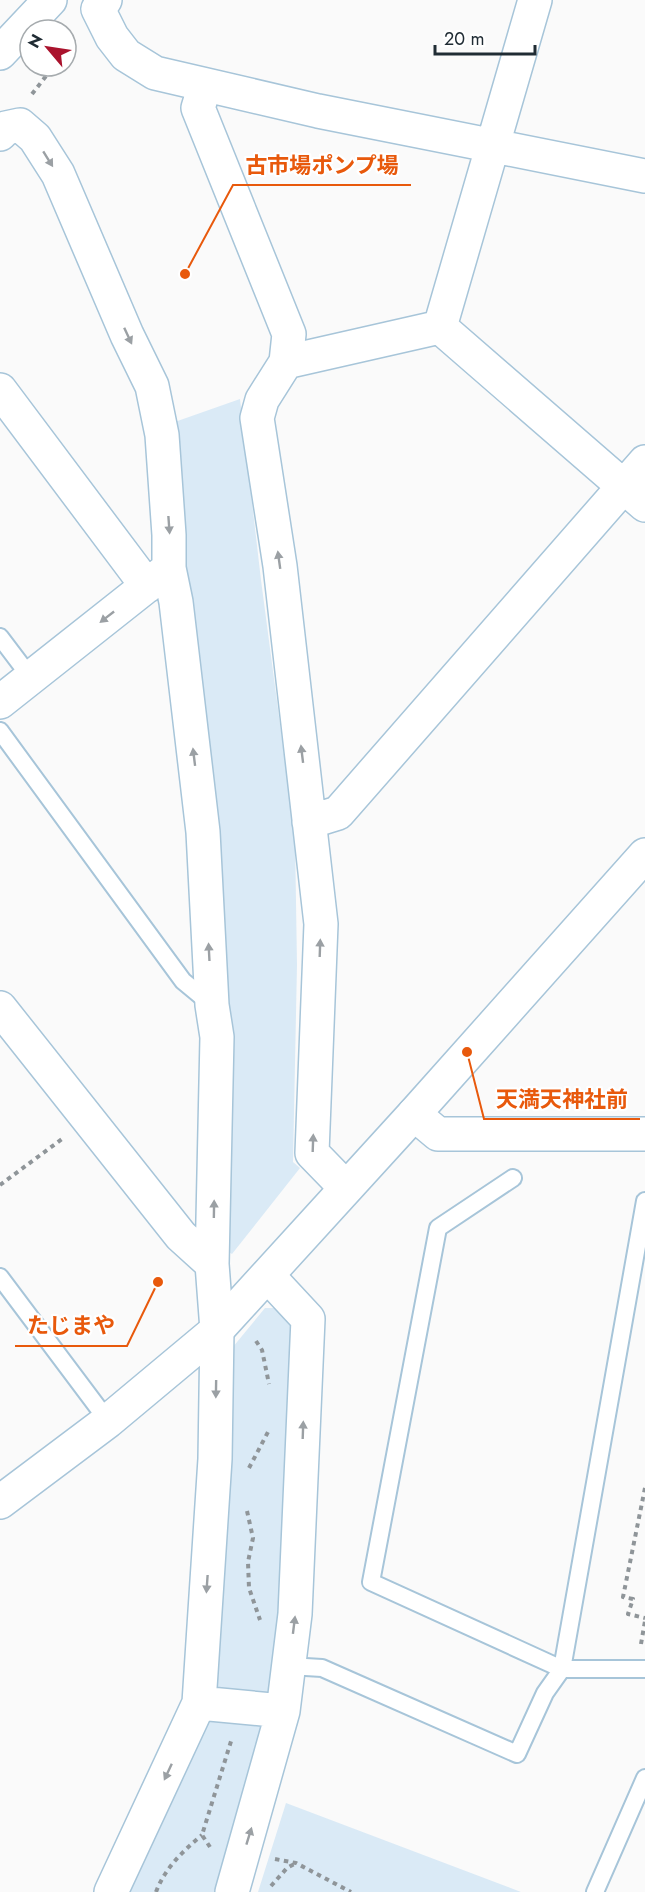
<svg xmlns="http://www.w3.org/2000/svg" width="645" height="1892" font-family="Jost,'Noto Sans JP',sans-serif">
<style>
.park{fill:#daeaf6}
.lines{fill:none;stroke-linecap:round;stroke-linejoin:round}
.service-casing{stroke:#a7c5d9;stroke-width:20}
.minor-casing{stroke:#a7c5d9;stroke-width:36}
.tertiary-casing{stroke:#a7c5d9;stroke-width:36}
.primary-casing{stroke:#a7c5d9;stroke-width:36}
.path{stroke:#8f9599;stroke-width:4;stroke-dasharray:4.5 4.5;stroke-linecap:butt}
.service{stroke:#fff;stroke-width:16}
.minor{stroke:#fff;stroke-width:33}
.tertiary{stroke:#fff;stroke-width:33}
.primary{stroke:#fff;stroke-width:33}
.oneway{fill:#9ba0a4}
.leader{fill:none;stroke:#e8590c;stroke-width:2}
.callout-dot{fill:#e8590c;stroke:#fff;stroke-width:2}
.callout-label{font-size:22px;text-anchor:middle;font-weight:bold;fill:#e8590c;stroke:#fff;stroke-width:4.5;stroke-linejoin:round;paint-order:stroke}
</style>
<rect width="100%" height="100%" fill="#fafafa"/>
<path class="park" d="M240 399 261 580 295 838 297 965 293 1162 300 1168 232 1254 221 1247 169 424Z
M265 1308H276L297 1323 274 1699 216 1688 223 1359Z
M210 1715 269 1722 221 1892H121Z
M286 1803 521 1892H258Z"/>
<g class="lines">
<defs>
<path id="service" d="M0 637 31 678
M0 731 183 981 212 1005
M513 1178 438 1228 371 1582 562 1669 645 1201
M0 1277 108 1421
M289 1666 322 1668 517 1754 545 1693 562 1669H645
M595 1892 645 1778"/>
<path id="minor" d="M105 0 98 9 112 37 126 55 155 73 318 111 645 176
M205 85 198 108 289 334 286 362 262 400 257 418 280 566 321 924 312 1153 346 1188
M0 134 6 128 20 125 35 138 58 174 127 335 152 386 162 435 169 535V568L176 602 203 832 212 1005 217 1037 212 1264 217 1330 215 1459 199 1703 111 1892
M440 327 535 0
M286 362 440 327 645 505
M0 390 147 586
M0 702 163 573
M309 822 338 813 645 462
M0 1008 181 1236 212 1264
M414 1114 438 1134H645
M199 1703 283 1711
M232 1892 283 1711 295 1614 308 1319 268 1276"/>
<path id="tertiary" d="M0 1502 108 1421 217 1330 414 1114 645 855"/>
<path id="primary" d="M0 53 50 0"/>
</defs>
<use href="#service" class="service-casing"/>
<use href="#minor" class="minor-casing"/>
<use href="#tertiary" class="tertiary-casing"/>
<use href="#primary" class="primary-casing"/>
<path class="path" d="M66 50 75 38
M32 94 54 66
M0 1185 62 1139
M256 1341 262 1350 269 1384
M249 1468 268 1432
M645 1488 623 1597 633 1599 628 1614 645 1618
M247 1511 253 1538 248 1562 249 1588 260 1620
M641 1644 645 1621
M210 1847 202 1835 232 1738
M275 1859 296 1863 351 1892
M271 1886 287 1868 296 1863
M156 1892C165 1868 183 1851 202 1835"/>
<use href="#service" class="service"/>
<use href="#minor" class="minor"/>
<use href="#tertiary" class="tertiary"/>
<use href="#primary" class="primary"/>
</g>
<defs><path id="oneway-solid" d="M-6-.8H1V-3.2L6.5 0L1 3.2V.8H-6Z" transform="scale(1.5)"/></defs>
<g class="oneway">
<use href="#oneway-solid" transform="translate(48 159) rotate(58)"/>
<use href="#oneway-solid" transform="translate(128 336) rotate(65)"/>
<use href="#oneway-solid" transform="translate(169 525) rotate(86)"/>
<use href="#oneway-solid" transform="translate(279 560) rotate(-98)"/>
<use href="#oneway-solid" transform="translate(107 617) rotate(142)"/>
<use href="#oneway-solid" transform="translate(302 754) rotate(-97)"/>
<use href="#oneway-solid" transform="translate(194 757) rotate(-97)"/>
<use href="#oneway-solid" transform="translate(320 948) rotate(-88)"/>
<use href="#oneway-solid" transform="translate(209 952) rotate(-93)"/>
<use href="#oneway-solid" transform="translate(313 1143) rotate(-88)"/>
<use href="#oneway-solid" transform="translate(214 1209) rotate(-89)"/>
<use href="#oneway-solid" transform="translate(216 1389) rotate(91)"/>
<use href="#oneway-solid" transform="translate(303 1430) rotate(-88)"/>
<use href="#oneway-solid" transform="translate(207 1584) rotate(94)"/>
<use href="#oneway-solid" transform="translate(294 1625) rotate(-83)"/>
<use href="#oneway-solid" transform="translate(168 1772) rotate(115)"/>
<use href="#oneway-solid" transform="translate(249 1836) rotate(-73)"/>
</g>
<path class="leader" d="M185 274L233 185H411M467 1052L484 1119H640M158 1282L127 1346H15"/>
<g class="callout-dot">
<circle cx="185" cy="274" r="6"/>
<circle cx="467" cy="1052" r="6"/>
<circle cx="158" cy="1282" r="6"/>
</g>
<g class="callout-label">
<text x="322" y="173">古市場ポンプ場</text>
<text x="562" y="1107">天満天神社前</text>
<text x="71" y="1333">たじまや</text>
</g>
<g transform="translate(48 48) rotate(299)"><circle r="28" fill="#ffffff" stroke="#a6abae" stroke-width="1.5"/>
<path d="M0-4.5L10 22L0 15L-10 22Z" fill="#aa132d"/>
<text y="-9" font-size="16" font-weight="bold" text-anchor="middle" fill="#202c34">N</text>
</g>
<path d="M435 45v9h100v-9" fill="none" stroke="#202c34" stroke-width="3"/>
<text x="444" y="45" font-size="18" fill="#202c34" stroke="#ffffff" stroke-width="4.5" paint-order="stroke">20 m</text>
</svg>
